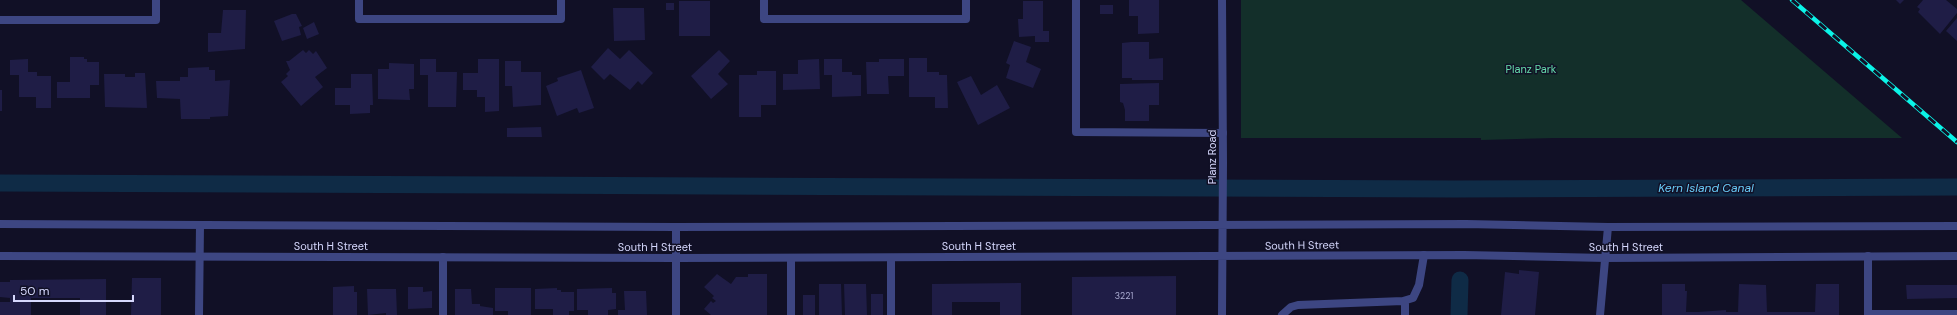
<svg xmlns="http://www.w3.org/2000/svg" width="1957" height="315" font-family="'DM Sans',sans-serif">
<style>
.green{fill:#132f2a}
.lines{fill:none;stroke-linecap:round;stroke-linejoin:round}
.canal{stroke:#0f2b46;stroke-width:17}
.building{fill:#1f1d46}
.service{stroke:#3d4682;stroke-width:8}
.minor{stroke:#3d4682;stroke-width:8}
.tertiary{stroke:#3d4682;stroke-width:8}
.rail-casing{stroke:#0bf4e7;stroke-width:4.5}
.rail{stroke:#111026;stroke-width:3;stroke-dasharray:9;stroke-linecap:butt}
.labels{text-anchor:middle;stroke-width:3;stroke-linejoin:round;paint-order:stroke}
.number-label{font-size:9px;fill:#a8a9cf}
.park-label{font-size:11px;fill:#65dbab;stroke:#111026}
.street-label{font-size:11px;fill:#d6d8fd;stroke:#111026}
.water-label{font-size:12px;font-style:italic;fill:#69ccf8;stroke:#111026}
</style>
<rect width="100%" height="100%" fill="#111026"/>
<path class="green" d="M1241 0H1741L1902 138H1554L1481 140V138H1241Z"/>
<g class="lines">
<path class="canal" d="M0 183 1455 189 1957 187
M1459 315 1460 280"/>
</g>
<path class="building" d="M1129 0H1159V33L1138 34V16H1129Z
M1896 0H1904L1900 4Z
M1923 0H1946L1957 9V13L1940 34 1918 12 1920 9 1917 7Z
M679 1H710V36H679Z
M1023 1H1043V31H1049V42H1035V36L1019 37 1018 19H1023Z
M666 3H674V10H666Z
M1100 5H1113V14H1100Z
M613 8H644L645 40 614 41Z
M223 10H246L245 49 208 52V33H221Z
M292 14H296L302 26 299 27 301 35 282 41 274 21Z
M1957 18V41L1946 31Z
M314 22 319 34 307 39 303 28Z
M1014 41 1031 47 1026 62 1041 69 1033 88 1006 78 1010 65 1006 63Z
M1131 42H1149V59L1163 58V80H1132V78H1122V43Z
M608 48 620 59 629 50 653 73 642 85 638 81 630 90 610 74 604 80 591 67Z
M303 50 306 53 309 50 313 54 316 51 327 68 315 77 323 87 301 106 281 82 288 76 286 74 290 70 286 61H289Z
M719 50 730 61 718 74 728 84 711 99 691 76Z
M70 57H84V59H87V62H99V85H90V98H57V82H70Z
M909 58H927V72H939V75H947L948 108H935V97H909Z
M28 59V72H37V76H51V108H36V97H19V75H10V60Z
M420 59H436V72H457L456 107H428V75H420Z
M478 59H499V111L485 112V97H477V90H463V73H478Z
M819 59 820 89 783 90V74H798V60Z
M824 59H842V72H852V75H861V96L832 97V75H824Z
M879 59H904V76H888L889 94H867L866 62H879Z
M505 61H521V72H541V105L513 107 512 86H505Z
M389 63 414 64V89H409L410 100 378 99V69H389Z
M209 67V70H215V81L230 80 228 116 210 117V119H181L180 99 157 98 156 81H180V77H188V68Z
M581 70 594 108 579 113 577 108 557 116 546 86 558 81 557 78Z
M757 71H776V105H761V117H739V75H757Z
M135 73H145L147 108 105 107 104 74H125V77H135Z
M351 74H372L373 105H370V113L350 114V105H335V88H351Z
M971 76 981 95 997 85 1010 108 978 125 957 82Z
M1159 83V105H1149V121H1125V110L1123 103 1120 102V84Z
M0 90H2V111H0Z
M541 127 542 137H507V128Z
M1519 270 1539 272 1535 315H1501L1505 272 1519 274Z
M717 274 731 284 736 277H748V274H767V315H711L704 309 711 301 713 303 716 301 712 298 714 296 704 287Z
M1176 276V315H1072V277Z
M132 278H161V315H131Z
M106 279V315H80V298H31V315H0V302H10V298L0 297V282H10V280Z
M1021 283V315H1000V302H952V315H932V284Z
M819 284H841L842 315H819Z
M844 284H866L867 315H845Z
M1662 284H1685V291H1687L1686 312H1698L1726 310V312H1738L1739 284 1766 285 1767 312H1815L1816 284H1839V315H1662Z
M1906 285H1957V298L1907 299Z
M354 286V292H357V315H333V287Z
M408 287H423V292L432 291V308L408 309Z
M495 288H531V315H508V311H495Z
M557 288V290H561V292H574V311H569V315H553V309H535V289Z
M612 288V293H616V309L608 310V315H588V310H577V289Z
M367 289H396L397 315H386V313L368 315Z
M455 289H471L472 304H480V306L493 308V315H455Z
M624 291H646L647 315H618V310H625Z
M871 294H883V315H871Z
M803 295H815V315H803Z"/>
<g class="lines">
<path class="service" d="M1076 0V132L1223 133
M1868 256V315
M443 257V315
M791 258V315
M891 258V315
M1868 314H1957
M1282 315 1291 307 1298 305 1403 301 1413 298 1419 285 1424 255
M1405 315V301"/>
<path class="minor" d="M359 0V19H561V0
M764 0V19H966V0
M0 20H156V0
M676 227V315
M199 315 200 225
M1600 315 1608 227"/>
<path class="tertiary" d="M0 224 676 227 1466 224 1608 227 1957 226
M0 256 676 258 1464 255 1606 258 1957 256
M1222 315 1223 162 1222 0"/>
<defs>
<path id="rail" d="M1792 0 1957 142"/>
</defs>
<use href="#rail" class="rail-casing"/>
<use href="#rail" class="rail"/>
</g>
<g class="labels">
<g class="number-label">
<text x="1124" y="299">3221</text>
</g>
<g class="park-label">
<text x="1531" y="73">Planz Park</text>
</g>
<g class="street-label">
<text transform="translate(1212 157) rotate(-90)" y="4">Planz Road</text>
<text transform="translate(1302 245) rotate(-1)" y="4">South H Street</text>
<text x="331" y="250">South H Street</text>
<text x="979" y="250">South H Street</text>
<text x="655" y="251">South H Street</text>
<text x="1626" y="251">South H Street</text>
</g>
<g class="water-label">
<text x="1706" y="192">Kern Island Canal</text>
</g>
</g>
<path d="M14 295v6h119v-6" fill="none" stroke="#d6d8fd" stroke-width="2"/>
<text x="20" y="295" font-size="12" fill="#d6d8fd" stroke="#111026" stroke-width="3" paint-order="stroke">50 m</text>
</svg>
